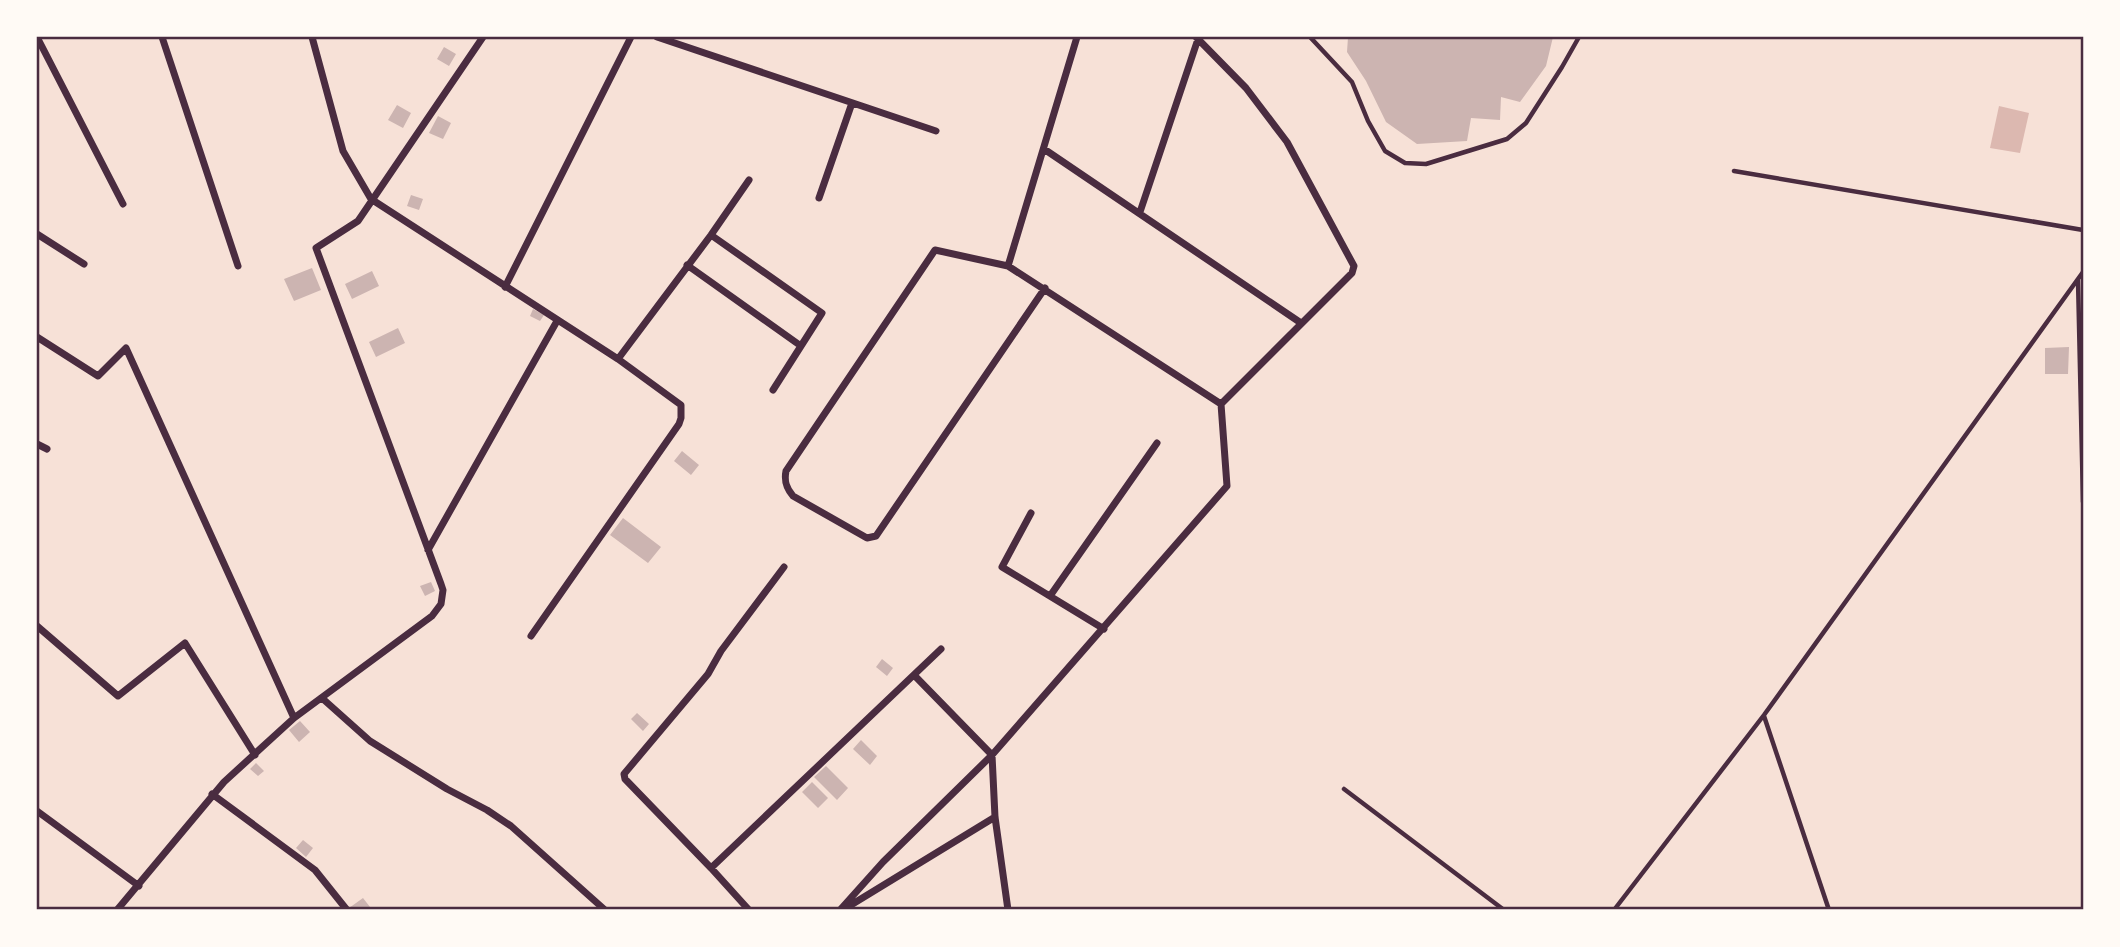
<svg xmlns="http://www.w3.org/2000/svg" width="2120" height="947" font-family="Rubik,sans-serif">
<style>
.water{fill:#dcb8b0}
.building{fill:#ccb4b1}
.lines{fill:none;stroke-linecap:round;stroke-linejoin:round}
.service{stroke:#4a2c40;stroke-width:4.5}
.minor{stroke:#4a2c40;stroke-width:7}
.neatline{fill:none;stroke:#4a2c40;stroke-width:2.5}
</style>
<rect width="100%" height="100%" fill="#f7e1d7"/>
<path class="water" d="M1999 106 2029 113 2020 153 1990 148Z"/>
<path class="building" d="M1348 37H1553L1546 66 1520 102 1501 97 1500 120 1471 118 1467 141 1417 144 1386 122 1366 81 1347 52Z
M444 47 456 54 449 66 437 59Z
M397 105 411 113 403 128 388 120Z
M438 116 451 123 443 139 429 133Z
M411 195 423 199 419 210 407 206Z
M312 268 321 290 294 301 284 279Z
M372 271 379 286 352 299 345 284Z
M533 309 544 315 540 321 530 316Z
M398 328 405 343 376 357 369 342Z
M2069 347 2068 374H2045V348Z
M682 451 699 465 691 475 674 461Z
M623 518 661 547 648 563 610 535Z
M431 582 435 591 425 596 420 586Z
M882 659 893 668 887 676 876 667Z
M637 713 649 724 643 731 631 719Z
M300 721 310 732 299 742 289 730Z
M861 740 877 756 870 765 853 749Z
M256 763 264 771 258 776 250 769Z
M826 766 848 788 837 800 814 777Z
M812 782 828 798 818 808 802 792Z
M303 840 313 848 306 857 296 848Z
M363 898 370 907 366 910H351L349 908Z"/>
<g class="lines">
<path class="service" d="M1310 37 1352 82 1368 121 1385 151 1405 163 1426 164 1507 139 1526 123 1562 67 1579 37
M1734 171 2083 230
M2078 280 2083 502
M1764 716 1829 910
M1344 789 1504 910
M1614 910 1764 715 2083 272"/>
<path class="minor" d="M37 37 123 204
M162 37 238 266
M312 37 343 151 371 199 618 359 681 405V418L679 424 531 636
M657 37 936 131
M1196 37 1246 88 1287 142 1354 266 1352 273 1221 404
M1044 149 1301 323
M819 198 852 103
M1140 212 1198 39
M37 234 84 264
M711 235 822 313 773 390
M687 265 801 346
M1008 266 1077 37
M505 287 631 37
M1045 288 876 536 867 538 793 496C786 488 784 481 786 471L935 250 1008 266 1221 404
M37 337 98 376 126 348 294 718
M618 359 711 235 749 180
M37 444 47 449
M1031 513 1002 567 1104 629
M428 550 557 321
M1050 596 1157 443
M37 626 118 696 185 643 255 755
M914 675 992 755 995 817 1008 910
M323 699 370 741 447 789 487 810 511 826 605 910
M212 794 315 870 347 910
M37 811 139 886
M711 868 941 649
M846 908 995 817
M117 910 224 782 294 718 432 616 441 604 443 590 441 584 316 248 358 221 483 37
M749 910 711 868 625 779 624 774 708 674 721 651 784 567
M840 910 883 862 992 755 1227 486 1221 404"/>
</g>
<rect width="2120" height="947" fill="none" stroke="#fffaf5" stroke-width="77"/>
<rect x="38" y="38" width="2044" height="870" class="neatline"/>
</svg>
